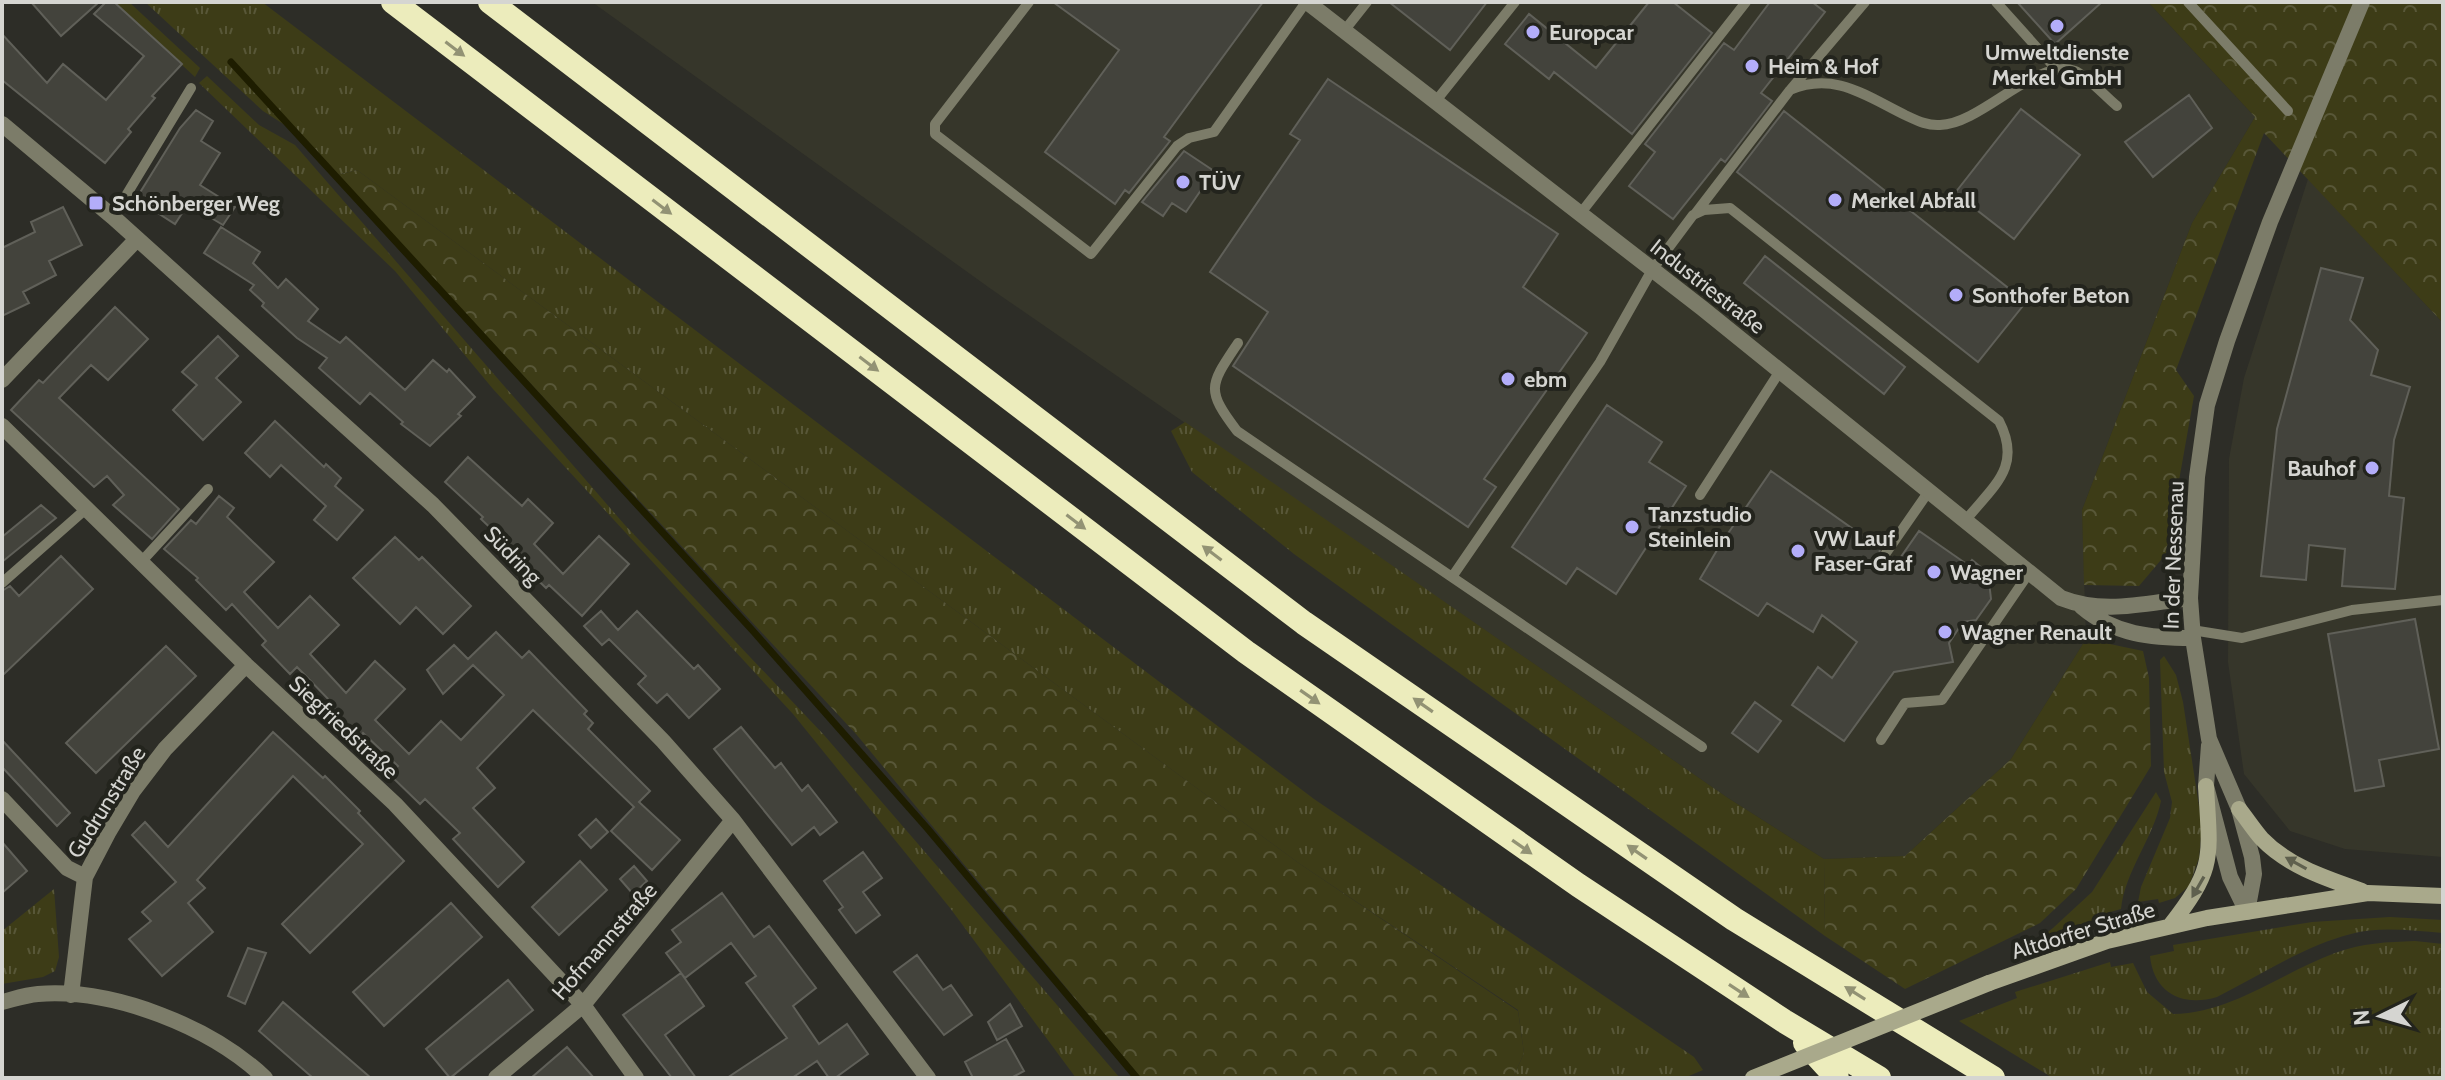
<svg xmlns="http://www.w3.org/2000/svg" width="2445" height="1080" font-family="Cabin,sans-serif">
<style>
.built{fill:#36362a}
.grass{fill:url(#grass-tufts)}
.forest{fill:url(#forest-crowns)}
.lines{fill:none;stroke-linecap:round;stroke-linejoin:round}
.stream{stroke:#1e1d00;stroke-width:7}
.building{fill:#43433c;stroke:#606059;stroke-width:2}
.service{stroke:#7c7c69;stroke-width:10}
.minor{stroke:#7c7c69;stroke-width:16}
.tertiary{stroke:#7c7c69;stroke-width:16}
.secondary{stroke:#a9a98b;stroke-width:16}
.motorway{stroke:#ececbc;stroke-width:24}
.secondary-bridge{stroke:#a9a98b;stroke-width:16}
.oneway{fill:#929274}
.oneway2{fill:#5f604e}
.poi-dot{fill:#b3adf9;stroke:#23241d;stroke-width:3}
.labels{text-anchor:middle;stroke-width:8;stroke-linejoin:round;paint-order:stroke}
.poi-label{font-size:22px;font-weight:bold;fill:#d5d5d1;stroke:#23241d;text-anchor:start}
.street-label{font-size:22px;fill:#d5d5d1;stroke:#23241d}
</style>
<defs>
<pattern id="grass-tufts" width="24" height="20" patternUnits="userSpaceOnUse" patternTransform="scale(2)"><rect width="24" height="20" fill="#3d3c17"/><path d="M3 7l-1-3M5 7V3M7 7l1-3M15 17l-1-3M17 17v-4M19 17l1-3" fill="none" stroke="#585738"/></pattern>
<pattern id="forest-crowns" width="20" height="18" patternUnits="userSpaceOnUse" patternTransform="scale(2)"><rect width="20" height="18" fill="#3d3c17"/><path d="M2 6a3 3 0 1 1 6 0M12 15a3 3 0 1 1 6 0" fill="none" stroke="#585738"/></pattern>
</defs>
<rect width="100%" height="100%" fill="#2d2d27"/>
<path class="built" d="M592 2H2148L2255 117 2192 223 2082 510 2086 639 2011 759 1905 856 1824 859 1728 798 991 289Z
M2308 179 2443 323V857L2345 849 2290 831 2244 774 2228 662 2229 459 2244 378Z"/>
<path class="grass" d="M114 2H129L200 68 195 77Z
M145 2H262L1314 799 1694 1057 1703 1070 1684 1078H1513L1524 1053 1518 1010 1300 864 357 170 337 175 302 136 263 111Z
M207 76 259 125 295 145 624 524 824 735 1120 1078H1076L950 908 793 714 493 389 395 271 199 83Z
M1185 422 1728 798 1824 859 1825 936 1294 554 1192 472 1171 431Z
M2164 656 2176 675 2183 702 2202 826 2199 858 2189 886 2175 898 2159 903 2158 899 2138 902 2141 887 2170 818 2172 802 2164 772 2160 660Z
M2156 792 2161 801C2153 839 2125 871 2121 909L2096 916 2094 925 2029 947 2053 928 2092 892Z
M54 889 59 957 55 971 43 977 2 984V931Z
M2390 917 2443 920V933C2413 931 2380 926 2351 934 2304 946 2260 975 2217 997 2183 1007 2154 994 2150 956L2174 951 2173 945 2312 922Z
M2415 941 2443 944V1078H2053L1959 1021 2017 998 2015 992 2110 962 2111 967 2133 963 2147 992 2173 1014C2232 1013 2281 973 2335 953 2362 943 2387 942 2415 941Z"/>
<path class="forest" d="M2148 2H2443V323L2264 133 2176 370 2194 396 2166 554 2139 586 2084 585 2082 510 2192 223 2255 117Z
M357 170 1300 864 1518 1011 1524 1053 1513 1078H1141L856 734 337 175Z
M2086 639 2143 651 2149 678 2151 766 2076 889 2040 923 1905 989 1825 936 1824 859 1905 856 2011 759Z"/>
<g class="lines">
<path class="stream" d="M231 62 753 631 927 828 1137 1078"/>
</g>
<path class="building" d="M31 2H99L61 36Z
M106 2H114L182 64 152 96 155 98 128 129 131 132 105 163 2 80V34L47 83 63 64 106 100 144 56 94 14Z
M1053 2H1263L1164 137 1170 141 1129 193 1125 190 1115 204 1045 152 1119 50Z
M1389 2H1487L1450 50Z
M1649 2H1673L1712 33 1632 134 1554 72 1549 79 1505 44 1529 14 1596 68Z
M1770 2H1812L1825 12 1761 93 1772 101 1725 162 1721 159 1673 219 1629 186 1655 152 1645 144 1724 43 1734 50Z
M2017 2H2102L2055 44Z
M1328 79 1558 234 1523 287 1587 333 1484 479 1496 487 1468 527 1233 366 1268 312 1210 272 1300 140 1290 134Z
M2189 95 2212 128 2153 177 2125 142Z
M2021 109 2080 155 2014 239 1955 193Z
M196 110 213 121 201 141 220 153 200 185 235 207 223 225 188 204 175 224 136 199 180 128Z
M1784 111 2026 302 1978 362 1737 172Z
M1184 151 1214 171 1186 212 1172 203 1163 216 1142 202Z
M63 207 82 245 49 261 56 275 23 292 29 303 2 316V248L35 232 31 222Z
M221 227 260 252 253 263 278 288 286 279 318 309 308 321 340 343 346 337 405 390 433 360 447 372 449 369 475 397 458 414 461 416 430 446 401 424 403 422 370 393 360 404 319 368 327 358 297 338 262 306 264 303 250 290 254 285 204 253Z
M1765 256 1905 367 1884 394 1744 283Z
M2321 268 2363 278 2350 320 2378 350 2371 375 2410 387 2394 440 2389 496 2404 498 2395 589 2342 586 2345 549 2309 545 2306 580 2261 576 2277 429Z
M115 307 148 339 108 380 91 365 59 398 179 509 152 539 113 505 124 495 107 476 94 487 11 410 39 380 43 383Z
M218 336 238 356 216 378 241 402 203 440 173 410 197 385 182 372Z
M1607 405 1662 442 1649 462 1686 486 1616 594 1577 568 1566 584 1512 547Z
M275 421 324 467 326 464 341 478 335 486 363 510 337 540 314 520 326 506 281 465 270 477 245 453Z
M468 457 522 506 528 499 553 523 534 544 563 574 599 536 629 564 582 616 549 585 546 588 520 563 523 559 481 519 483 517 445 482Z
M1771 471 1880 548 1879 556 1882 560H1889L1893 557 1898 561 1919 531 1968 565 1972 560 1988 573 1991 599 1976 620 1963 622 1949 643 1953 662 1894 672 1844 741 1792 705 1818 667 1832 678 1857 642 1822 615 1813 632 1767 603 1758 616 1700 579 1720 545Z
M219 496 234 508 227 517 274 562 244 592 278 628 310 596 339 625 310 654 346 693 375 661 405 689 375 720 409 754 441 721 461 740 504 695 473 665 443 694 427 670 454 645 468 659 496 632 522 658 529 651 587 711 584 714 593 723 588 729 650 791 639 802 680 840 652 870 611 831 634 807 533 710 477 768 495 788 473 808 524 862 498 887 453 839 460 833 425 799 420 804 390 775 398 766 363 733 358 739 328 712 334 705 297 667 290 674 262 645 266 641 232 604 226 610 196 580 198 578 164 549 191 520 196 524Z
M41 505 56 518 2 562V537Z
M395 537 419 560 422 557 471 606 443 634 416 607 400 624 353 578Z
M61 556 93 589 2 676V591L10 586 19 596Z
M601 611 618 630 637 611 694 669 698 665 720 689 689 718 667 694 657 703 638 684 646 676 609 639 602 645 584 626Z
M2415 619 2439 749 2379 760 2384 786 2355 791 2328 634Z
M166 646 196 676 96 773 66 743Z
M1755 702 1781 721 1758 752 1732 733Z
M741 727 775 768 781 763 802 791 808 785 837 822 820 835 814 827 792 845 714 749Z
M273 732 323 778 325 776 360 811 358 813 404 861 310 953 282 924 363 844 293 776 197 880 205 888 188 903 213 932 162 976 129 939 151 921 142 912 176 882 132 835 145 822 168 847Z
M2 740 70 813 57 826 2 767Z
M596 819 608 832 591 848 579 835Z
M2 842 27 871 2 893Z
M863 852 882 878 863 892 880 915 856 933 839 910 843 907 824 881Z
M580 861 607 890 559 935 532 907Z
M634 866 647 881 633 894 620 879Z
M722 893 754 937 769 926 816 988 793 1006 819 1044 847 1024 868 1054 835 1078H829L817 1061 792 1078H727L787 1038 746 983 756 976 731 943 685 978 666 953 681 942 672 930Z
M451 903 482 937 384 1026 353 992Z
M248 948 266 953 245 1004 228 996Z
M917 955 943 990 951 985 972 1015 944 1035 894 972Z
M681 973 704 1006 665 1035 696 1078H672L623 1015Z
M508 980 533 1010 450 1078 426 1049Z
M283 1002 371 1078H313L259 1031Z
M1010 1004 1022 1026 997 1040 988 1022Z
M1006 1039 1024 1071 1011 1078H973L965 1062Z
M567 1047 594 1078H531Z"/>
<g class="lines">
<path class="service" d="M1029 2 935 124V134L1091 254 1177 146 1189 138 1214 132 1306 2
M1996 2 2057 70
M2188 2 2288 111
M1344 31 1367 2
M1791 89 1865 2
M1435 102 1515 2
M1580 214 1746 2
M1695 214 1790 90C1834 71 1866 96 1905 115 1916 120 1927 126 1940 125 1982 124 2036 57 2075 71 2086 75 2107 98 2117 106
M113 217 191 88
M1238 343C1210 385 1205 389 1237 431L1702 747
M1700 495 1780 371
M1886 553 1929 491
M142 561 208 489
M1452 577 1600 362 1652 270 1693 215 1704 210 1730 208 1999 421C2023 467 1993 486 1965 521
M2 583 87 508
M2192 630 2242 638 2352 610 2443 600
M1881 740 1905 703 1942 700 2029 573"/>
<path class="minor" d="M2 124 113 217 433 505 663 741 733 820 928 1078
M2 380 137 239
M2 426 246 665 395 804 583 1005 636 1078
M2 799 67 868 85 877
M71 995 85 877 108 833 133 791 165 749 246 665
M2 1002C14 999 26 995 38 994 114 988 211 1027 265 1078
M496 1078 583 1005 733 820"/>
<path class="tertiary" d="M1307 2 1702 308 2061 598C2104 615 2145 603 2190 598
M2082 607C2115 635 2151 638 2193 638
M2209 745 2206 786 2230 877 2247 912
M2247 912 2254 874 2252 857 2239 809 2209 739 2193 638 2190 598 2197 477 2207 405 2227 341 2270 222 2362 2"/>
<path class="secondary" d="M2239 809C2247 819 2254 830 2262 839 2289 867 2328 879 2362 891
M2170 926C2216 867 2210 858 2206 786
M1989 983 2107 941 2207 918 2368 893 2443 896"/>
<path class="motorway" d="M393 2 1246 652 1578 885 1784 1021 1879 1078
M490 2 1304 623 1734 919 1993 1078
M1805 1043 1837 1078"/>
<path class="secondary-bridge" d="M1753 1078 1989 983"/>
</g>
<defs><path id="oneway-solid" d="M-6-.8H1V-3.2L6.5 0L1 3.2V.8H-6Z" transform="scale(2)"/></defs>
<g class="oneway">
<use href="#oneway-solid" transform="translate(455 49) rotate(37)"/>
<use href="#oneway-solid" transform="translate(662 207) rotate(37)"/>
<use href="#oneway-solid" transform="translate(869 364) rotate(37)"/>
<use href="#oneway-solid" transform="translate(1076 522) rotate(37)"/>
<use href="#oneway-solid" transform="translate(1212 553) rotate(-143)"/>
<use href="#oneway-solid" transform="translate(1310 697) rotate(35)"/>
<use href="#oneway-solid" transform="translate(1423 705) rotate(-145)"/>
<use href="#oneway-solid" transform="translate(1522 847) rotate(35)"/>
<use href="#oneway-solid" transform="translate(1637 852) rotate(-145)"/>
<use href="#oneway-solid" transform="translate(1739 991) rotate(33)"/>
<use href="#oneway-solid" transform="translate(1855 993) rotate(-148)"/>
</g>
<g class="oneway2">
<use href="#oneway-solid" transform="translate(2296 863) rotate(-151)"/>
<use href="#oneway-solid" transform="translate(2198 887) rotate(120)"/>
</g>
<g class="poi-dot">
<circle cx="2057" cy="26" r="8"/>
<circle cx="1533" cy="32" r="8"/>
<circle cx="1752" cy="66" r="8"/>
<circle cx="1183" cy="182" r="8"/>
<circle cx="1835" cy="200" r="8"/>
<rect x="88" y="195" width="16" height="16" rx="4"/>
<circle cx="1956" cy="295" r="8"/>
<circle cx="1508" cy="379" r="8"/>
<circle cx="2372" cy="468" r="8"/>
<circle cx="1632" cy="527" r="8"/>
<circle cx="1798" cy="551" r="8"/>
<circle cx="1934" cy="572" r="8"/>
<circle cx="1945" cy="632" r="8"/>
</g>
<g class="labels">
<g class="poi-label">
<text x="1549" y="40">Europcar</text>
<text x="2057" y="60" text-anchor="middle">Umweltdienste<tspan x="2057" dy="25">Merkel GmbH</tspan></text>
<text x="1768" y="74">Heim &amp; Hof</text>
<text x="1199" y="190">TÜV</text>
<text x="1851" y="208">Merkel Abfall</text>
<text x="112" y="211">Schönberger Weg</text>
<text x="1972" y="303">Sonthofer Beton</text>
<text x="1524" y="387">ebm</text>
<text x="2356" y="476" text-anchor="end">Bauhof</text>
<text x="1648" y="522">Tanzstudio<tspan x="1648" dy="25">Steinlein</tspan></text>
<text x="1814" y="546">VW Lauf<tspan x="1814" dy="25">Faser-Graf</tspan></text>
<text x="1950" y="580">Wagner</text>
<text x="1961" y="640">Wagner Renault</text>
</g>
<g class="street-label">
<text transform="translate(1708 286) rotate(38)" y="8">Industriestraße</text>
<text transform="translate(513 555) rotate(46)" y="8">Südring</text>
<text transform="translate(2173 555) rotate(-88)" y="8">In der Nessenau</text>
<text transform="translate(344 727) rotate(43)" y="8">Siegfriedstraße</text>
<text transform="translate(106 802) rotate(-58)" y="8">Gudrunstraße</text>
<text transform="translate(2083 930) rotate(-17)" y="8">Altdorfer Straße</text>
<text transform="translate(604 941) rotate(-49)" y="8">Hofmannstraße</text>
</g>
</g>
<rect width="2445" height="1080" fill="none" stroke="#d5d5d1" stroke-width="8"/>
<g transform="translate(2381 1016) rotate(265)" stroke="#23241d" stroke-width="6" paint-order="stroke">
<path d="M0-6L14 30L0 20L-14 30Z" fill="#d5d5d1"/>
<text y="-12" font-size="22" font-weight="bold" text-anchor="middle" fill="#d5d5d1">N</text>
</g>
</svg>
